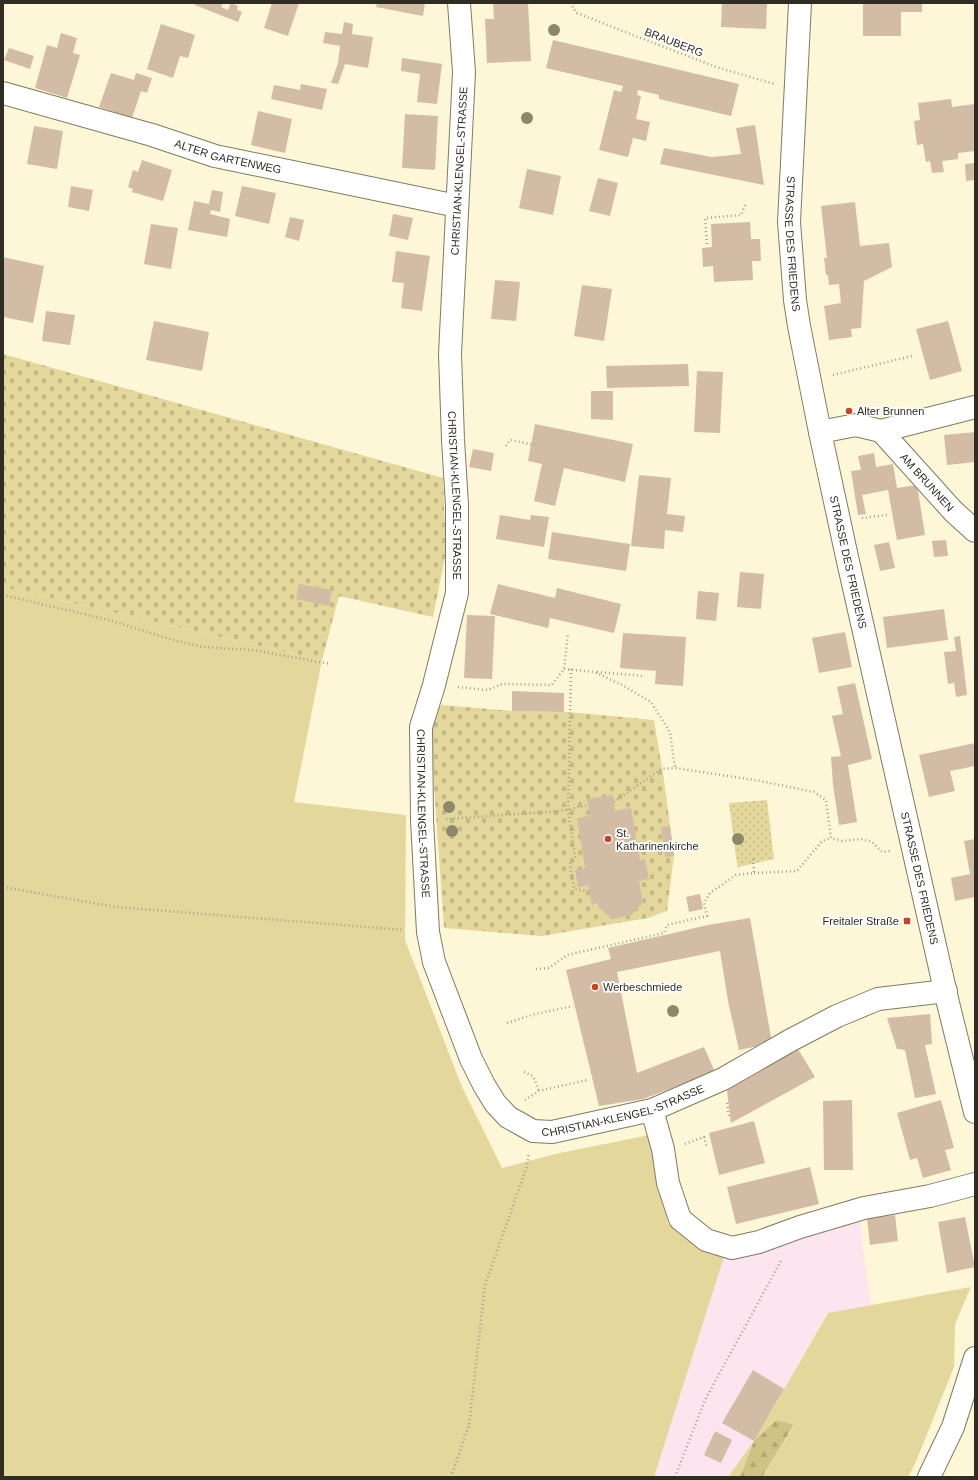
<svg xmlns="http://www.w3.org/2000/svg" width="978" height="1480" font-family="Arial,sans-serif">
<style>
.commercial{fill:#fde5ef}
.grass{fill:#e3d79b}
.forest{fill:url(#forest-firs)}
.cemetery{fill:url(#cemetery-stones)}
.park{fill:url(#park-dots)}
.building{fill:#d3bca5}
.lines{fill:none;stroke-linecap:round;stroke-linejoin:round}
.minor-casing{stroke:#807b5f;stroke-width:24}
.path{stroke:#a6a18b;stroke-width:2.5;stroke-dasharray:1 3;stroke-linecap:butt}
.minor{stroke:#fff;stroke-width:22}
.tree{fill:#8e886b}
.poi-dot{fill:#cb411c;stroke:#fff;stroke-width:1.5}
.labels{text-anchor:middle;stroke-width:3.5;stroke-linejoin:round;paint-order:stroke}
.street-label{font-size:11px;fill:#302d22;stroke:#fff}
.poi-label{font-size:11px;fill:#302d22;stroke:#fff;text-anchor:start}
</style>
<defs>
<pattern id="forest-firs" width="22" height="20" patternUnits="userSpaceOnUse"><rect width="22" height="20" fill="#cec285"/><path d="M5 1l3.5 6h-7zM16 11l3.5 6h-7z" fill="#b1a773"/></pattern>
<pattern id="cemetery-stones" width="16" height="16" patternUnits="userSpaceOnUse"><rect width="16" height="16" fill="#e3d79b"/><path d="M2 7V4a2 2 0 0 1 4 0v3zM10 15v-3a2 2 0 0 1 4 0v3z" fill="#c3b985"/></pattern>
<pattern id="park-dots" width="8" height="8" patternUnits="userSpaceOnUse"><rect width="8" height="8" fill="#e3d79b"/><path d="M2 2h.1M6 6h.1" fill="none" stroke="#c3b985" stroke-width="1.8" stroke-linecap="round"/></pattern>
</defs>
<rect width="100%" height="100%" fill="#fdf7d8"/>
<path class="commercial" d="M859 1218 871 1306 827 1313 754 1441 728 1477H654L724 1257Z"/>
<path class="grass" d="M3 587 322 660 294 802 406 815 405 940 462 1087 502 1168 555 1154 649 1135 668 1224 724 1257 654 1477H3Z
M971 1287 955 1324 954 1367 915 1464 908 1477H762L794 1426 754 1441 740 1477H728L754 1441 828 1313Z"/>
<path class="forest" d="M777 1420 794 1425 762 1477H740L754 1441Z"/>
<path class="cemetery" d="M3 354 443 478 446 552 433 617 339 596 322 660 3 587Z
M442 705 512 711 569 712 654 720 664 780 674 856 667 911 648 918 542 936 444 928 429 715Z"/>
<path class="park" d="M767 800 774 859 738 867 736 858 729 803Z"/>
<path class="building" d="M195 3H223L221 7 228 10 231 3 238 6 237 10 242 12 238 22 195 5Z
M272 3H299L288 36 264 28Z
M377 3H425L423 16 376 7Z
M493 3H528L531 61 487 63 485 19H494Z
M722 3H767L766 29 721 27Z
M863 3H922V12H901V36H863Z
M344 22 353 24 352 34 373 37 368 68 345 64 338 84 331 83 338 63 340 46 323 43 325 32 342 34Z
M161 24 195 35 188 58 180 56 173 78 147 69Z
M61 33 77 38 73 53 80 55 67 98 35 88 47 45 57 48Z
M553 40 739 84 731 116 659 99V95L638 90 637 95 641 96 636 119 650 122 646 141 633 138 628 157 599 150 614 90 621 92 623 86 546 68Z
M9 48 34 56 30 69 4 60Z
M402 58 442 64 437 104 417 102 420 74 401 71Z
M111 73 134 80 136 73 152 78 147 93 141 91 132 118 99 107Z
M301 84 327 89 322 110 271 99 274 85 300 90Z
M951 99 952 107 974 104 975 151 958 153V159L942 161 944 172 932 173 930 161 926 162 923 144 917 145 914 121 920 120 918 103Z
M258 111 292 119 285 153 251 145Z
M405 114 438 116 435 170 402 168Z
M755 125 764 185 660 164 664 148 712 157 741 154 736 128Z
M34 126 63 131 57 169 27 164Z
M142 160 172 170 163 201 132 192 133 189 128 187 133 170 138 172Z
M975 163V180L966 181 965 164Z
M527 169 561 176 553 215 519 208Z
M598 178 618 183 610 216 589 211Z
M71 186 93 190 89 211 68 207Z
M242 186 276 193 269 224 235 216Z
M212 190 223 192 220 212 211 210 210 214 230 219 227 237 188 230 194 201 209 204Z
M855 202 860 246 889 243 892 267 864 281 861 328 851 329 852 337 829 340 824 306 841 303 839 284 829 285 828 275H826L824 258H827L821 206Z
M393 214 413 218 408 240 389 236Z
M290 217 304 220 299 241 285 237Z
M750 222 751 239H760L761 261H752L753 280 714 282 713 266 703 267 702 248 712 247 711 224Z
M151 224 178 228 171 269 144 264Z
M396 251 430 256 422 311 401 308 404 283 392 282Z
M3 257 44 266 33 323 3 317Z
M495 280 520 282 516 321 491 319Z
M582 285 612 289 604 341 574 336Z
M46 311 75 315 70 345 42 341Z
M154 321 209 332 202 371 146 360Z
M948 321 962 371 930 380 916 329Z
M688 364 689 386 607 388 606 366Z
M697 371 723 372 720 433 694 432Z
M591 391H613V420L591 419Z
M535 424 633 444 625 482 564 468 555 506 534 501 542 464 528 461Z
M975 432V462L947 465 944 435Z
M473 449 494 453 491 471 469 467Z
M874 453 876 467 893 464 897 488 917 485 925 535 897 540 888 490 862 495 866 514 858 515 851 471 861 470 858 456Z
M639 475 671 478 667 514 685 516 683 532 665 530 664 549 631 546Z
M500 515 530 520 531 515 549 517 544 547 496 539Z
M552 532 630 544 626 571 548 559Z
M946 540 948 556 934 557 932 541Z
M889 542 895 568 880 571 874 545Z
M740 572 764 574 761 609 737 607Z
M299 584 332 590 329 606 296 599Z
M498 584 555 598 557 588 621 604 614 633 550 618 548 628 490 614Z
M698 591 719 593 716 621 696 619Z
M944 609 948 640 887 648 883 617Z
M467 615 495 616 492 679 464 678Z
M845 632 852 667 819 673 812 638Z
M623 633 686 637 683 686 655 684 656 671 620 668Z
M960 636 967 695 956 697 954 683 948 684 944 652 956 651 954 637Z
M855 683 872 759 848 765 857 822 839 825 833 785 831 757 841 756 832 716 843 714 837 687Z
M512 691 564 693V712L512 711Z
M975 743V766L950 771 955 791 929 797 919 755Z
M613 795 615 811 631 808 640 860 645 859 649 879 639 881 643 903 631 915 613 919 599 908 598 903 592 905 588 885 578 887 575 870 585 868 577 818 590 816 587 799Z
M670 826 674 856 665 857 661 827Z
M975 839V897L955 901 951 878 970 874 964 841Z
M700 894 703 909 689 912 686 897Z
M750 918 772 1043 739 1050 728 1001 720 951 617 972 637 1073 704 1047 715 1072 643 1099 599 1106 566 970 611 959 608 948 708 925Z
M930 1014 932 1044 925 1045 936 1094 915 1098 905 1050 897 1049 887 1018Z
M798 1049 815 1077 731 1123 727 1091Z
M852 1100 853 1170H824L823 1101Z
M941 1100 954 1148 945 1150 951 1170 923 1178 917 1158 910 1160 897 1113Z
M754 1121 765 1163 719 1175 709 1133Z
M810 1167 819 1204 736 1224 727 1187Z
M895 1215 898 1241 870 1245 867 1218Z
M965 1217 975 1267 947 1273 938 1222Z
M753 1370 784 1389 754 1441 722 1423Z
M715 1431 732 1440 721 1463 704 1455Z"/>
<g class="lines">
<defs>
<g id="minor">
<path id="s1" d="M459 3 464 72 450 354 453 440 457 505V593L434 685 421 727 422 820 428 932 434 962 471 1059 484 1085 495 1103 508 1117 533 1131 552 1132 652 1110 723 1079 791 1040 837 1016 878 999 946 991"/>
<path id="s2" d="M800 3 789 222 795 300 799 326 820 432 847 557 948 1003 975 1112"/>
<path id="s3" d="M3 93 152 135 215 156 457 206"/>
<path id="s4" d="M881 431 953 511 975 531"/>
<path d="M820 432 856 425 881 431 975 407"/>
<path d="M652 1110 663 1149 668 1183 680 1219 706 1240 732 1248 759 1242 800 1227 864 1208 930 1196 975 1184"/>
<path d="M929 1477 953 1427 975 1358"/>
</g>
</defs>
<use href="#minor" class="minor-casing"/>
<path class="path" d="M570 3 577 13 633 35 716 67 774 84
M707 244 705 218 741 215 746 203
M833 375 912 356
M506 446 510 440 535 445
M862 518 887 515
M3 595 109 620 173 640 202 647 252 650 331 664
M564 669 595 672 624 686 651 702 670 732 675 768
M571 669 568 810 575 857 570 864 574 889 585 891
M597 672 645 676
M458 687 488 690 502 684 552 685 564 669 568 633
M614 802 661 769 675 768 761 781 814 792 826 800 831 838 842 841 861 839 872 842 882 852 890 851
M446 819 561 811 588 805
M754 873 797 871 822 841 831 838
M3 887 116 907 404 930
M536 969 549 968 567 955 664 933 667 925 707 916 704 903 710 893 736 875 754 873 753 858
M507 1023 535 1014 573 1006
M524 1072 533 1076 539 1091
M525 1100 539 1091 587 1080
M727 1103 729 1117
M685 1144 704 1137 707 1148
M451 1477 469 1425 485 1285 527 1166 529 1153
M675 1477 705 1400 782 1259"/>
<use href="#minor" class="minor"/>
</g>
<g class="tree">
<circle cx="554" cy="30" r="6"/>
<circle cx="527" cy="118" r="6"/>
<circle cx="449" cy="807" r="6"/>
<circle cx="452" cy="831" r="6"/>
<circle cx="738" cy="839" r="6"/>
<circle cx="673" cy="1011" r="6"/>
</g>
<g class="poi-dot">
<circle cx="849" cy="411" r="4"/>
<circle cx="608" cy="839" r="4"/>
<rect x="903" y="917" width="8" height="8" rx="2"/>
<circle cx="595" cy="987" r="4"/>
</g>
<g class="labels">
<g class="street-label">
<text transform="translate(674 42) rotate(21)" y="4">BRAUBERG</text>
<text dy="4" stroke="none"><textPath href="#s3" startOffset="234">ALTER GARTENWEG</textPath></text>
<text transform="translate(459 171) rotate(-87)" y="4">CHRISTIAN-KLENGEL-STRASSE</text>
<text dy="4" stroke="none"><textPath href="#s2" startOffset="241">STRASSE DES FRIEDENS</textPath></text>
<text dy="4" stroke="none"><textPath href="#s4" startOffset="69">AM BRUNNEN</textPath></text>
<text dy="4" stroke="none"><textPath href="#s1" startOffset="493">CHRISTIAN-KLENGEL-STRASSE</textPath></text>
<text dy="4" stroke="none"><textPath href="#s2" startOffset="565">STRASSE DES FRIEDENS</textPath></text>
<text dy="4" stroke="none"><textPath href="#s1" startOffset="816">CHRISTIAN-KLENGEL-STRASSE</textPath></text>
<text dy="4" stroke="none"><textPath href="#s2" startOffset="889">STRASSE DES FRIEDENS</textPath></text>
<text dy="4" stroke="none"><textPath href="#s1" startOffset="1260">CHRISTIAN-KLENGEL-STRASSE</textPath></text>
</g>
<g class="poi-label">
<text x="857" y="415">Alter Brunnen</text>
<text x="616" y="837">St.<tspan x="616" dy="13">Katharinenkirche</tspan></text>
<text x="899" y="925" text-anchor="end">Freitaler Straße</text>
<text x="603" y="991">Werbeschmiede</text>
</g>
</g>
<rect width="978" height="1480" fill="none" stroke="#302d22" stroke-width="8"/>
</svg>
